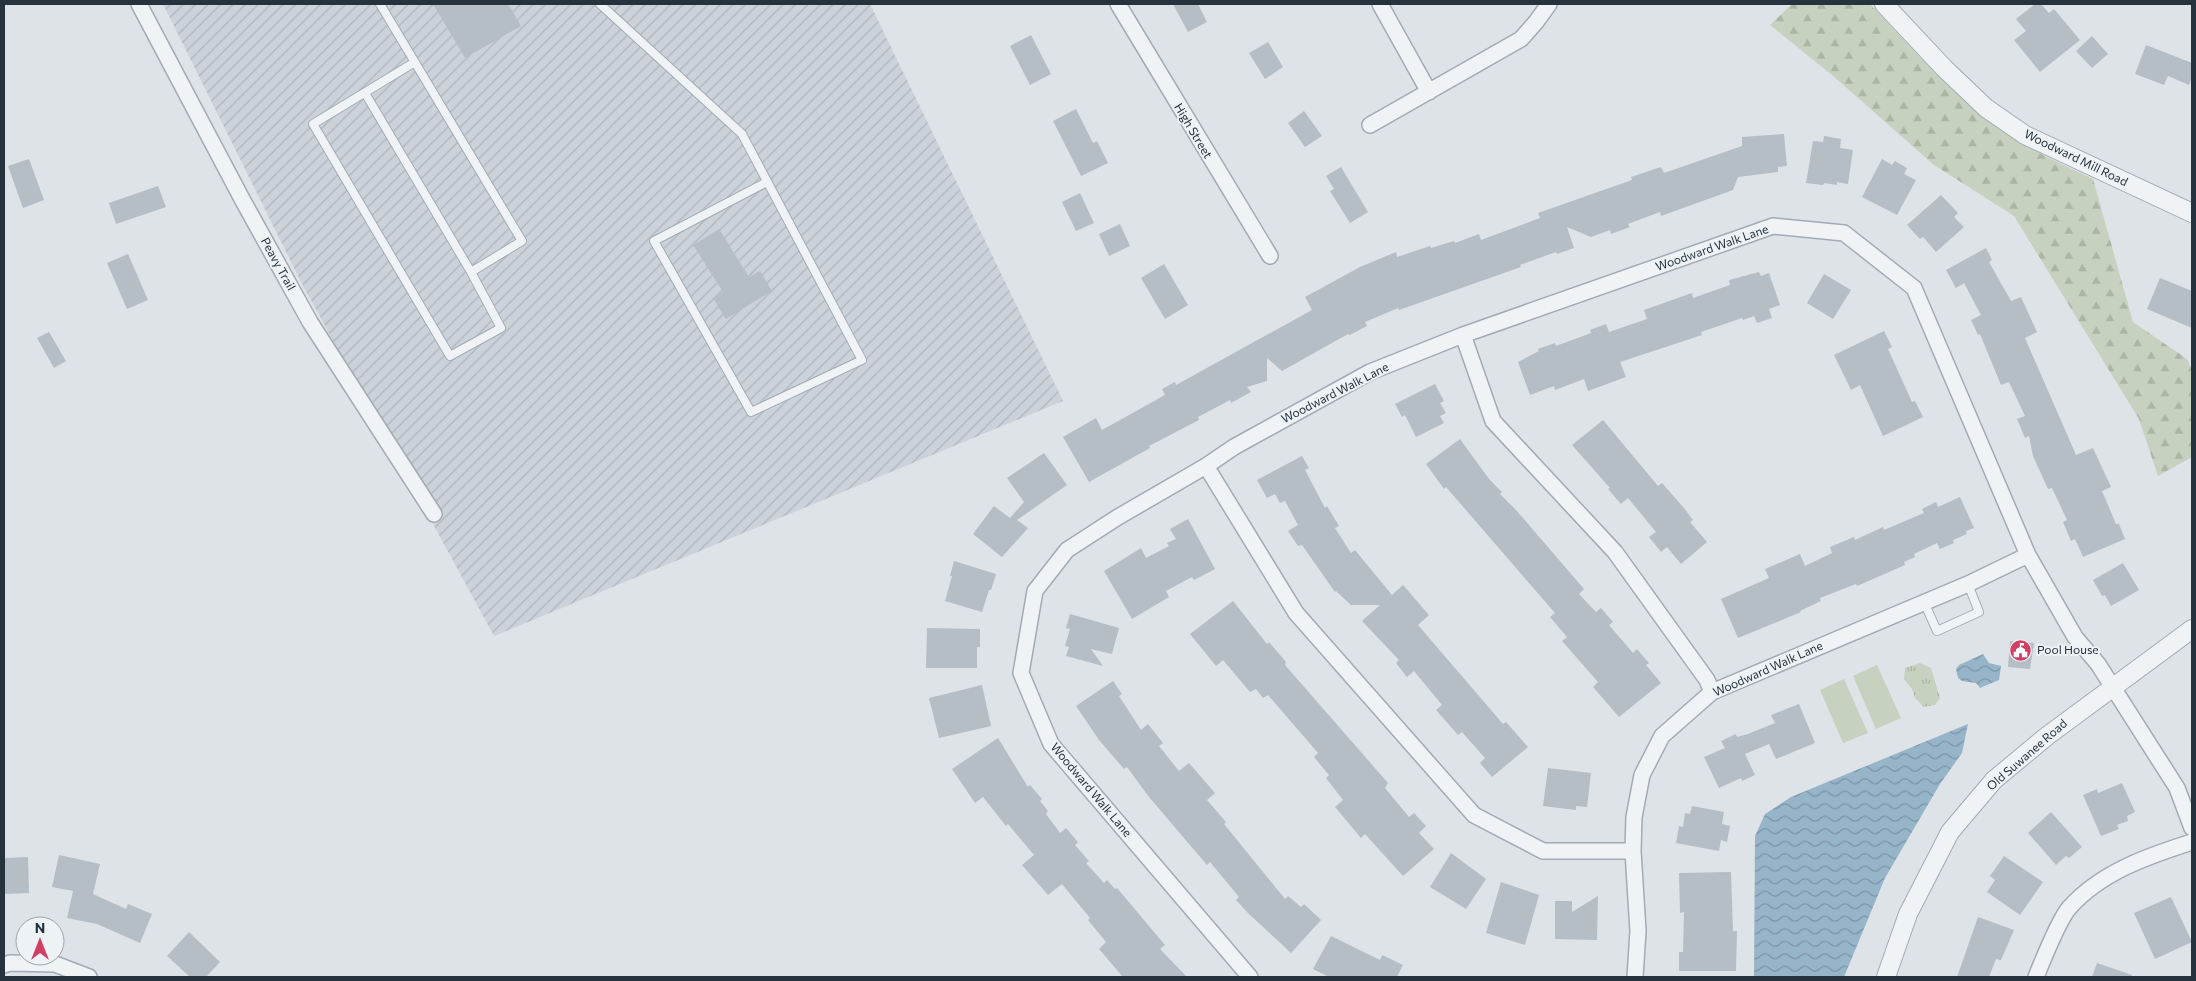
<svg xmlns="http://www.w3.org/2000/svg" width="2196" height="981" font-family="Commissioner,sans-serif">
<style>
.industrial{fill:url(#industrial-furrows)}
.grass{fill:#c6d2bf}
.forest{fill:url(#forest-firs)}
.park{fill:url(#park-tufts)}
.water{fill:url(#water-waves)}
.building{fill:#b5bdc5}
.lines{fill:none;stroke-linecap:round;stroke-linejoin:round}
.service-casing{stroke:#a3aab2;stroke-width:10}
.minor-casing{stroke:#a3aab2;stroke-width:18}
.tertiary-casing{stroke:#a3aab2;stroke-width:20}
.service{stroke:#f0f3f6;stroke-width:8}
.minor{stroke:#f0f3f6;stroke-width:15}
.tertiary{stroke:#f0f3f6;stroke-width:18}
.labels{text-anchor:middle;stroke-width:4;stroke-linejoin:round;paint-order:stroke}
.street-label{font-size:12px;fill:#27323f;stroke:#edf2f5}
.poi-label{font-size:12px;fill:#27323f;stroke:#edf2f5;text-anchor:start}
</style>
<defs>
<pattern id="industrial-furrows" width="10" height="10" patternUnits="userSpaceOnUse" patternTransform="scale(1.25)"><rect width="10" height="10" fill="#ccd2da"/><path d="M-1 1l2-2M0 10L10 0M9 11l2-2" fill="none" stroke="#afb5bc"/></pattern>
<pattern id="forest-firs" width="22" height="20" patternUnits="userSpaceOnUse" patternTransform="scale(1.25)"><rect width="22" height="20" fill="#c6d2bf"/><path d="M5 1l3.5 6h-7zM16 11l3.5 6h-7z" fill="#aab5a5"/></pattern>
<pattern id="park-tufts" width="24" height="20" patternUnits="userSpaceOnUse" patternTransform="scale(1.25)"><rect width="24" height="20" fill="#c6d2bf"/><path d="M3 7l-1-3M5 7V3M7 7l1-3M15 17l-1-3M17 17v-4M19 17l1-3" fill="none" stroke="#aab5a5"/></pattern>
<pattern id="water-waves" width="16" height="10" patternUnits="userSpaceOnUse" patternTransform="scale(1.25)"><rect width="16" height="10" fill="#97b5c9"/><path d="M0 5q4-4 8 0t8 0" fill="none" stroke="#7b94a5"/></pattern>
</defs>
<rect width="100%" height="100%" fill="#dee3e8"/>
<path class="industrial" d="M163 4H870L1063 401 494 636 301 282Z"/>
<path class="grass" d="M1877 665 1901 718 1876 729 1853 676Z
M1844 679 1868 733 1843 743 1820 690Z"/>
<path class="forest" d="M1792 4H1870C1913 49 1954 97 2005 133 2032 151 2064 165 2093 179L2133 322 2187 359 2192 370V457L2158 476 2139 419 2014 216 1934 165 1832 75 1770 25Z"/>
<path class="park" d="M1920 663 1931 668 1940 698 1935 705 1924 707 1915 698 1912 689 1904 679 1905 668Z"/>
<path class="water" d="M1983 654 1989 663 2001 666 1999 680 1980 688 1976 683 1962 681 1958 678 1956 669 1959 665Z
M1968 724 1962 753 1940 784 1885 878 1844 977H1754L1755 836 1765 814 1791 797Z"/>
<path class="building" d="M433 4H508L521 26 465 58Z
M1173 4H1198L1207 22 1188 32Z
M2035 4H2041L2049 13 2054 9 2080 40 2040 72 2014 40 2026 31 2016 19Z
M1031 35 1051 74 1030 85 1010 46Z
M2092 36 2108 54 2092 68 2076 51Z
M1268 42 1283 67 1265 79 1249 53Z
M2146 45 2192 63V77L2189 85 2168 76 2164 85 2135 74Z
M1076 109 1093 143 1097 141 1108 163 1081 176 1053 121Z
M1304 111 1322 136 1305 147 1288 123Z
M1784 134 1787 166 1778 167V172L1738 177 1733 190 1661 216 1660 212 1628 224 1630 227 1611 234 1610 230 1591 237 1567 227 1574 248 1557 254 1556 252 1520 265 1521 267 1399 310 1398 308 1365 322 1367 326 1350 335 1348 334 1282 371 1267 358V381L1247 387 1251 392 1231 403 1230 400 1198 417 1199 420 1149 446 1150 448 1089 482 1063 437 1096 418 1102 430 1165 395 1162 389 1175 382 1176 385 1312 310 1305 297 1360 267 1396 252 1397 257 1430 246 1431 248 1454 241 1455 243 1479 234 1481 240 1540 218 1538 213 1632 180 1631 177 1661 167 1664 173 1742 146V137Z
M1824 136 1841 139 1840 148 1853 150 1848 184 1837 182V185L1824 183 1823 185 1806 183 1813 141 1823 142Z
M29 159 44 200 23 208 8 166Z
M1882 159 1892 165 1895 161 1907 168 1904 174 1916 180 1897 215 1862 197Z
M1341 167 1368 212 1350 223 1330 191 1334 189 1326 176Z
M158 186 166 207 116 224 109 203Z
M1080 193 1094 223 1076 231 1062 202Z
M1941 195 1958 213 1954 217 1964 227 1936 252 1923 237 1920 239 1907 225Z
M1120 224 1130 246 1109 256 1099 234Z
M719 229 749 277 760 271 772 291 726 319 713 298 723 292 693 245Z
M1986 248 1992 260 1989 262 2011 301 2021 297 2037 332 2025 338 2076 455 2093 448 2111 487 2102 491 2116 524H2119L2125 539 2083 557 2075 539 2071 541 2063 522 2067 520 2052 488 2048 489 2033 456 2029 436 2025 438 2017 419 2025 416 2009 382 2001 385 1980 334 1978 335 1971 320 1981 315 1964 283 1956 288 1946 270Z
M128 254 148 300 127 309 107 263Z
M1164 264 1188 305 1165 319 1141 278Z
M1759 272 1761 276 1769 273 1780 305 1769 309 1772 318 1757 323 1754 316 1743 320 1742 318 1701 332 1702 335 1620 362 1626 377 1588 391 1584 379 1555 390 1554 386 1530 395 1518 362 1539 351 1538 349 1555 343 1556 346 1591 333 1590 330 1606 324 1609 332 1647 319 1644 310 1692 293 1693 298 1730 285 1729 280Z
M1824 274 1851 290 1833 319 1807 303Z
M2160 278 2192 291V328L2147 309Z
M1884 331 1892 347 1888 349 1912 402 1915 401 1923 417 1883 436 1860 385 1851 390 1834 355Z
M49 332 66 361 54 368 37 338Z
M1435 384 1444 401 1440 403 1446 413 1440 416 1444 423 1416 437 1405 415 1402 417 1395 404Z
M1603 420 1658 486 1662 483 1684 508 1693 520 1690 522 1707 542 1681 564 1667 547 1661 552 1649 537 1656 532 1628 498 1621 504 1608 489 1610 488 1572 445Z
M1460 439 1489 479 1502 492 1500 494 1516 510 1584 589 1579 594 1596 612 1601 608 1613 622 1609 625 1633 653 1637 649 1649 663 1646 665 1661 683 1619 717 1593 687 1598 682 1562 641 1567 637 1550 617 1555 613 1446 487 1444 489 1426 464Z
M1044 453 1067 485 1017 520 1028 528 1002 557 973 534 994 506 1010 518 1024 502 1007 478Z
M1302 456 1309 468 1305 470 1325 508 1327 506 1339 526 1335 528 1351 553 1355 550 1392 595 1403 585 1429 615 1418 625 1503 724 1506 722 1528 747 1492 777 1480 763 1485 758 1462 732 1458 735 1436 710 1442 705 1414 671 1407 677 1396 663 1399 660 1362 621 1380 605H1351L1336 591 1335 592 1302 545 1298 546 1288 531 1298 525 1285 501 1280 503 1275 494 1267 498 1257 480Z
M1960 497 1974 528 1966 531 1967 534 1953 540 1954 543 1940 549 1937 543 1914 554 1915 557 1904 562 1905 565 1857 586 1856 584 1820 598 1821 601 1800 611 1801 612 1738 638 1721 599 1769 578 1765 569 1800 554 1805 566 1832 553 1830 547 1854 537 1855 540 1883 527 1884 530 1924 513 1922 509 1936 502 1938 507Z
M1188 519 1215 569 1194 580 1192 577 1166 591 1169 597 1132 619 1104 571 1141 548 1146 558 1169 546 1167 543 1176 539 1170 529Z
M954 561 996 574 991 590H989L982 612 945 601 952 576H950Z
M2123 563 2139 590 2111 606 2105 595 2102 596 2093 580Z
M1233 601 1267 644 1269 642 1286 662 1285 665 1388 783 1385 788 1409 817 1414 813 1426 826 1419 833 1434 849 1403 876 1365 834 1361 838 1335 807 1343 800 1326 778 1329 775 1314 757 1318 753 1268 695 1263 698 1256 689 1250 692 1223 660 1216 666 1190 634Z
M1070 614 1119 628 1112 654 1091 649 1103 666 1066 656 1069 647 1065 646 1070 629 1066 628Z
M927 628 980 629V647H977V668H926Z
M2010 641 2034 643 2030 669 2008 667Z
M1113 681 1122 694 1119 696 1141 730 1148 724 1163 743 1159 746 1179 771 1189 763 1215 793 1207 800 1226 822 1224 824 1285 899 1288 896 1301 907 1304 904 1321 920 1291 953 1248 913 1236 900 1239 897 1210 862 1207 865 1149 797 1127 767 1124 769 1099 740 1076 706Z
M982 685 991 726 939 738 929 698Z
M1799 704 1815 743 1776 759 1769 744 1745 754 1755 775 1742 781 1741 778 1719 788 1704 757 1725 748 1721 741 1736 734 1737 737 1748 734 1775 723 1771 715Z
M998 738 1028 787 1030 785 1042 799 1040 801 1048 811 1046 814 1060 833 1066 828 1078 842 1075 845 1089 861 1086 863 1104 883 1107 880 1115 889 1117 888 1165 945 1160 949 1187 977H1123L1099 949 1106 942 1088 920 1090 918 1062 884 1048 895 1022 865 1034 855 1008 824 1006 826 983 797 975 803 952 769Z
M1548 768 1591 773 1587 807 1576 806V810L1543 806Z
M2122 783 2135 812 2127 816 2128 821 2117 825 2119 829 2101 836 2083 795 2097 789 2098 793Z
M1692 806 1724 812 1722 824 1730 826 1727 842 1721 840 1719 851 1676 843 1679 826 1683 827 1685 813 1690 814Z
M2051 812 2082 847 2069 858 2066 856 2056 865 2028 833Z
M1451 853 1486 879 1466 909 1430 887Z
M59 855 100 864 93 894 126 909 128 904 152 914 140 943 97 924 67 918 73 891 52 887Z
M2004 856 2043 882 2020 915 1987 892 1995 880 1990 876Z
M28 857 29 893 4 894V858Z
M1731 872 1733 931H1737L1736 971H1679V952H1683L1684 912 1680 913 1679 873Z
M1501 882 1539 895 1525 945 1486 933Z
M1598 896 1597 940 1555 939V901H1572V912Z
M2171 897 2192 942 2155 959 2134 913Z
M1978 917 2014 930 2001 960 1996 959 1989 977H1957Z
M189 932 220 962 206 977H190L167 956Z
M1331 936 1380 960 1382 955 1403 965 1397 977H1329L1313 969Z
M2097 963 2132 975 2131 977H2092Z"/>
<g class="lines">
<defs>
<path id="service" d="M380 4 522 241 471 272 501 328 450 356 313 124 415 62
M600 4 742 134 862 360 751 412 654 241 767 182
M365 93 471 272
M1924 602 1937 631 1979 612 1968 584"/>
<path id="minor" d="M139 4 242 199 310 322 434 514
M1118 4 1270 256
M1380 4 1429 92
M1370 125 1521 39 1536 22 1549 4
M1463 335 1493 421 1615 552 1707 680 1712 692
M1206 466 1296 613 1474 815 1543 851H1633
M4 965 10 963 55 964 89 977
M1250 977 1051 744 1021 673 1035 591 1067 550 1118 517 1206 466 1234 447 1370 372 1463 335 1773 226 1844 233 1914 288 2028 555 2075 637 2098 664 2177 788 2192 828
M1635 977 1638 931 1633 851 1634 817 1642 775 1662 736 1712 692 1968 584 2028 555
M2036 977C2042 962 2059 920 2069 908 2101 872 2148 856 2192 842"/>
<path id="tertiary" d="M1884 4 1945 69 1986 108 2025 135 2192 213
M1886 977 1908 914 1950 832 1994 780 2047 736 2192 629"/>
</defs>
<use href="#service" class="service-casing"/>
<use href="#minor" class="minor-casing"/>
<use href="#tertiary" class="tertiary-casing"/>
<use href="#service" class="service"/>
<use href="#minor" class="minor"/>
<use href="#tertiary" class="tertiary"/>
</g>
<defs>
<symbol id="civic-disc" viewBox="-11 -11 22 22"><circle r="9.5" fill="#d13f65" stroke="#edf2f5"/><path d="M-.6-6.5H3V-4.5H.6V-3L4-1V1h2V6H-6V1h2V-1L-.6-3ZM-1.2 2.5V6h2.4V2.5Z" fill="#fff"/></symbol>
</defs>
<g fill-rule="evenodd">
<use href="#civic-disc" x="2008" y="638" width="25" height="25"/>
</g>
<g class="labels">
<g class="street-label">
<text transform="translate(1193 131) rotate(59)" y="4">High Street</text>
<text transform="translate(2076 158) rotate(26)" y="4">Woodward Mill Road</text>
<text transform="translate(1712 248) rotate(-19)" y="4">Woodward Walk Lane</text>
<text transform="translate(278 264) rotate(61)" y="4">Peavy Trail</text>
<text transform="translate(1335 393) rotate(-27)" y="4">Woodward Walk Lane</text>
<text transform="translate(1768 669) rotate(-24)" y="4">Woodward Walk Lane</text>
<text transform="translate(2027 755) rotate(-41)" y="4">Old Suwanee Road</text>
<text transform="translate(1091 790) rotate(50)" y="4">Woodward Walk Lane</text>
</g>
<g class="poi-label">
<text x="2037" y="654">Pool House</text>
</g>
</g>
<rect width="2196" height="981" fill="none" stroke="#27323f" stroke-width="10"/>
<g transform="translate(40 941)"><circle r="24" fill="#edf2f5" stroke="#9ea5ac"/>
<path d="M0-4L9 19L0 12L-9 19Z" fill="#d13f65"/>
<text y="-8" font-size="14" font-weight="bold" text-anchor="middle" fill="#27323f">N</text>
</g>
</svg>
